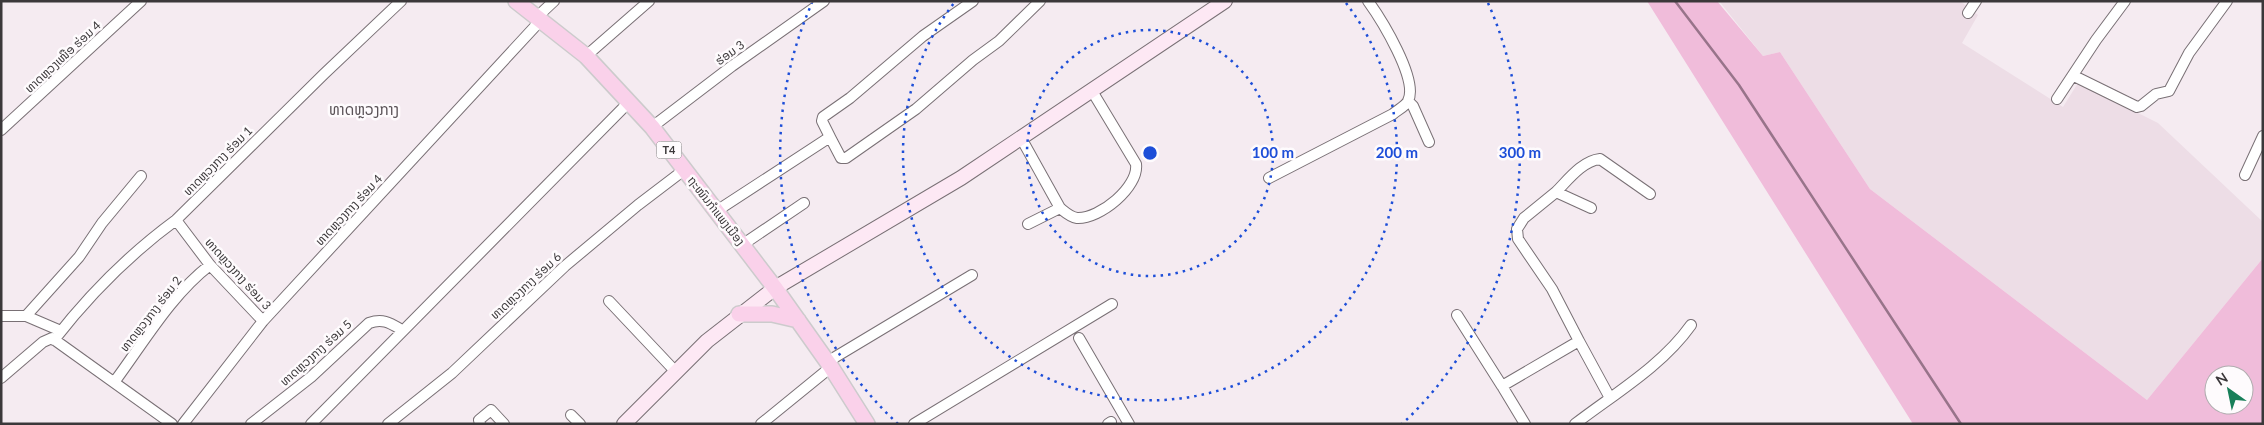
<svg xmlns="http://www.w3.org/2000/svg" width="2264" height="425" font-family="Lato,'Noto Sans Lao',sans-serif">
<style>
.built{fill:#eddde6}
.green{fill:#f0bcda;fill-rule:evenodd}
.lines{fill:none;stroke-linecap:round;stroke-linejoin:round}
.stream{stroke:#98748a;stroke-width:2.5}
.minor-casing{stroke:#797075;stroke-width:12}
.secondary-casing{stroke:#797075;stroke-width:16}
.primary-casing{stroke:#cccbcc;stroke-width:18}
.minor{stroke:#fff;stroke-width:10}
.secondary{stroke:#fde8f4;stroke-width:14}
.primary{stroke:#fad1ea;stroke-width:15}
.ring{fill:none;stroke:#1d4ed8;stroke-width:2.5;stroke-dasharray:2.5 5}
.labels{text-anchor:middle;stroke-width:5;stroke-linejoin:round;paint-order:stroke}
.shield{fill:#fefbfd;stroke:#767274;stroke-width:1}
.shield-label{font-size:11px;font-weight:bold;fill:#3b383a}
.street-label{font-size:12px;fill:#3b383a;stroke:#fefbfd}
.quarter-label{font-size:15px;fill:#5b5358;stroke:#fefbfd}
.centre{fill:#1d4ed8;stroke:#fefbfd;stroke-width:2.5}
.ring-label{font-size:15px;text-anchor:middle;font-weight:bold;fill:#1d4ed8;stroke:#fefbfd;stroke-width:5;stroke-linejoin:round;paint-order:stroke}
</style>
<rect width="100%" height="100%" fill="#f5ebf1"/>
<path class="built" d="M1719 1H1960L1978 15 1962 43 2063 107 2078 83 2158 123 2263 222V258L2147 400 1870 189 1780 52 1763 56Z"/>
<path class="green" d="M1647 1H1717L1763 56 1780 52 1870 189 2147 400 2263 258V424H1913ZM2214 375H2244V405H2214Z"/>
<g class="lines">
<path class="stream" d="M1675 1 1739 85 1961 424"/>
<defs>
<path id="minor" d="M1968 13 1976 1
M537 17 554 1
M586 56 649 1
M2074 76 2137 107 2141 106 2156 94 2169 91 2189 53 2227 1
M2057 99 2096 40 2125 1
M1408 101 1413 106 1429 142
M652 127 732 66 824 1
M1 130 141 1
M830 137 822 121 823 117 850 98 923 36 973 1
M1021 138 1060 208C1065 212 1070 217 1077 218 1100 219 1139 187 1136 164L1092 91
M2245 175 2263 136
M1269 178 1393 114C1397 110 1405 107 1408 101 1419 80 1381 19 1368 1
M1556 192C1568 180 1582 161 1600 159L1650 194
M715 212 830 137 841 158H846L916 109 973 60 999 41 1040 1
M176 220 210 265 263 321
M1028 224 1060 208
M742 245 804 203
M609 301 675 371
M1457 315 1502 386
M1 316H26L61 331
M26 316 79 257 102 223 141 176
M1079 338 1129 424
M54 340C89 295 131 253 176 220L324 74 401 1
M1579 341 1610 398
M827 362 972 275
M1 378 43 342 52 338 172 424
M115 381C144 342 171 295 210 265
M571 415 580 424
M183 424 263 321 541 20
M251 424 311 377 369 323C383 318 390 323 402 330
M311 424 630 101
M388 424 452 373 565 266 638 205 684 170
M480 424 479 420 491 410 504 424
M761 424 831 367
M914 424 1112 304
M1108 424 1111 422
M1525 424 1502 386 1579 341 1552 289 1518 239 1517 229 1524 218 1556 192 1591 208
M1575 424C1614 394 1662 366 1691 325"/>
<path id="secondary" d="M624 424 707 341 775 288 961 178 1225 1"/>
<path id="primary" d="M516 1 586 56 652 127 775 288 831 367 867 424
M739 314H772L798 320"/>
</defs>
<use href="#minor" class="minor-casing"/>
<use href="#secondary" class="secondary-casing"/>
<use href="#primary" class="primary-casing"/>
<use href="#minor" class="minor"/>
<use href="#secondary" class="secondary"/>
<use href="#primary" class="primary"/>
</g>
<g class="ring">
<circle cx="1150" cy="153" r="123"/>
<path d="M1346 3A247 247 0 1 1 954 3"/>
<path d="M898 424A370 370 0 0 1 812 3M1488 3A370 370 0 0 1 1402 424"/>
</g>
<g class="labels">
<rect class="shield" x="656.5" y="141.5" width="25" height="17" rx="4"/>
<g class="shield-label">
<text x="669" y="154">T4</text>
</g>
<g class="street-label">
<text transform="translate(730 53) rotate(-36)" y="4">ຮ່ອມ 3</text>
<text transform="translate(63 57) rotate(-43)" y="4">ທາດຫຼວງເໜືອ ຮ່ອມ 4</text>
<text transform="translate(218 161) rotate(-45)" y="4">ທາດຫຼວງກາງ ຮ່ອມ 1</text>
<text transform="translate(349 210) rotate(-47)" y="4">ທາດຫຼວງກາງ ຮ່ອມ 4</text>
<text transform="translate(716 211) rotate(52)" y="4">ຖະໜົນກຳແພງເມືອງ</text>
<text transform="translate(238 274) rotate(48)" y="4">ທາດຫຼວງກາງ ຮ່ອມ 3</text>
<text transform="translate(526 286) rotate(-43)" y="4">ທາດຫຼວງກາງ ຮ່ອມ 6</text>
<text transform="translate(151 314) rotate(-52)" y="4">ທາດຫຼວງກາງ ຮ່ອມ 2</text>
<text transform="translate(316 353) rotate(-42)" y="4">ທາດຫຼວງກາງ ຮ່ອມ 5</text>
</g>
<g class="quarter-label">
<text x="364" y="115">ທາດຫຼວງກາງ</text>
</g>
</g>
<circle cx="1150" cy="153" r="8" class="centre"/>
<g class="ring-label">
<text x="1273" y="158">100 m</text>
<text x="1397" y="158">200 m</text>
<text x="1520" y="158">300 m</text>
</g>
<rect width="2264" height="425" fill="none" stroke="#3b383a" stroke-width="5"/>
<g transform="translate(2229 390) rotate(327)"><circle r="24" fill="#fefbfd" stroke="#b0adaf"/>
<path d="M0-4L9 19L0 12L-9 19Z" fill="#187f59"/>
<text y="-8" font-size="14" font-weight="bold" text-anchor="middle" fill="#3b383a">N</text>
</g>
</svg>
